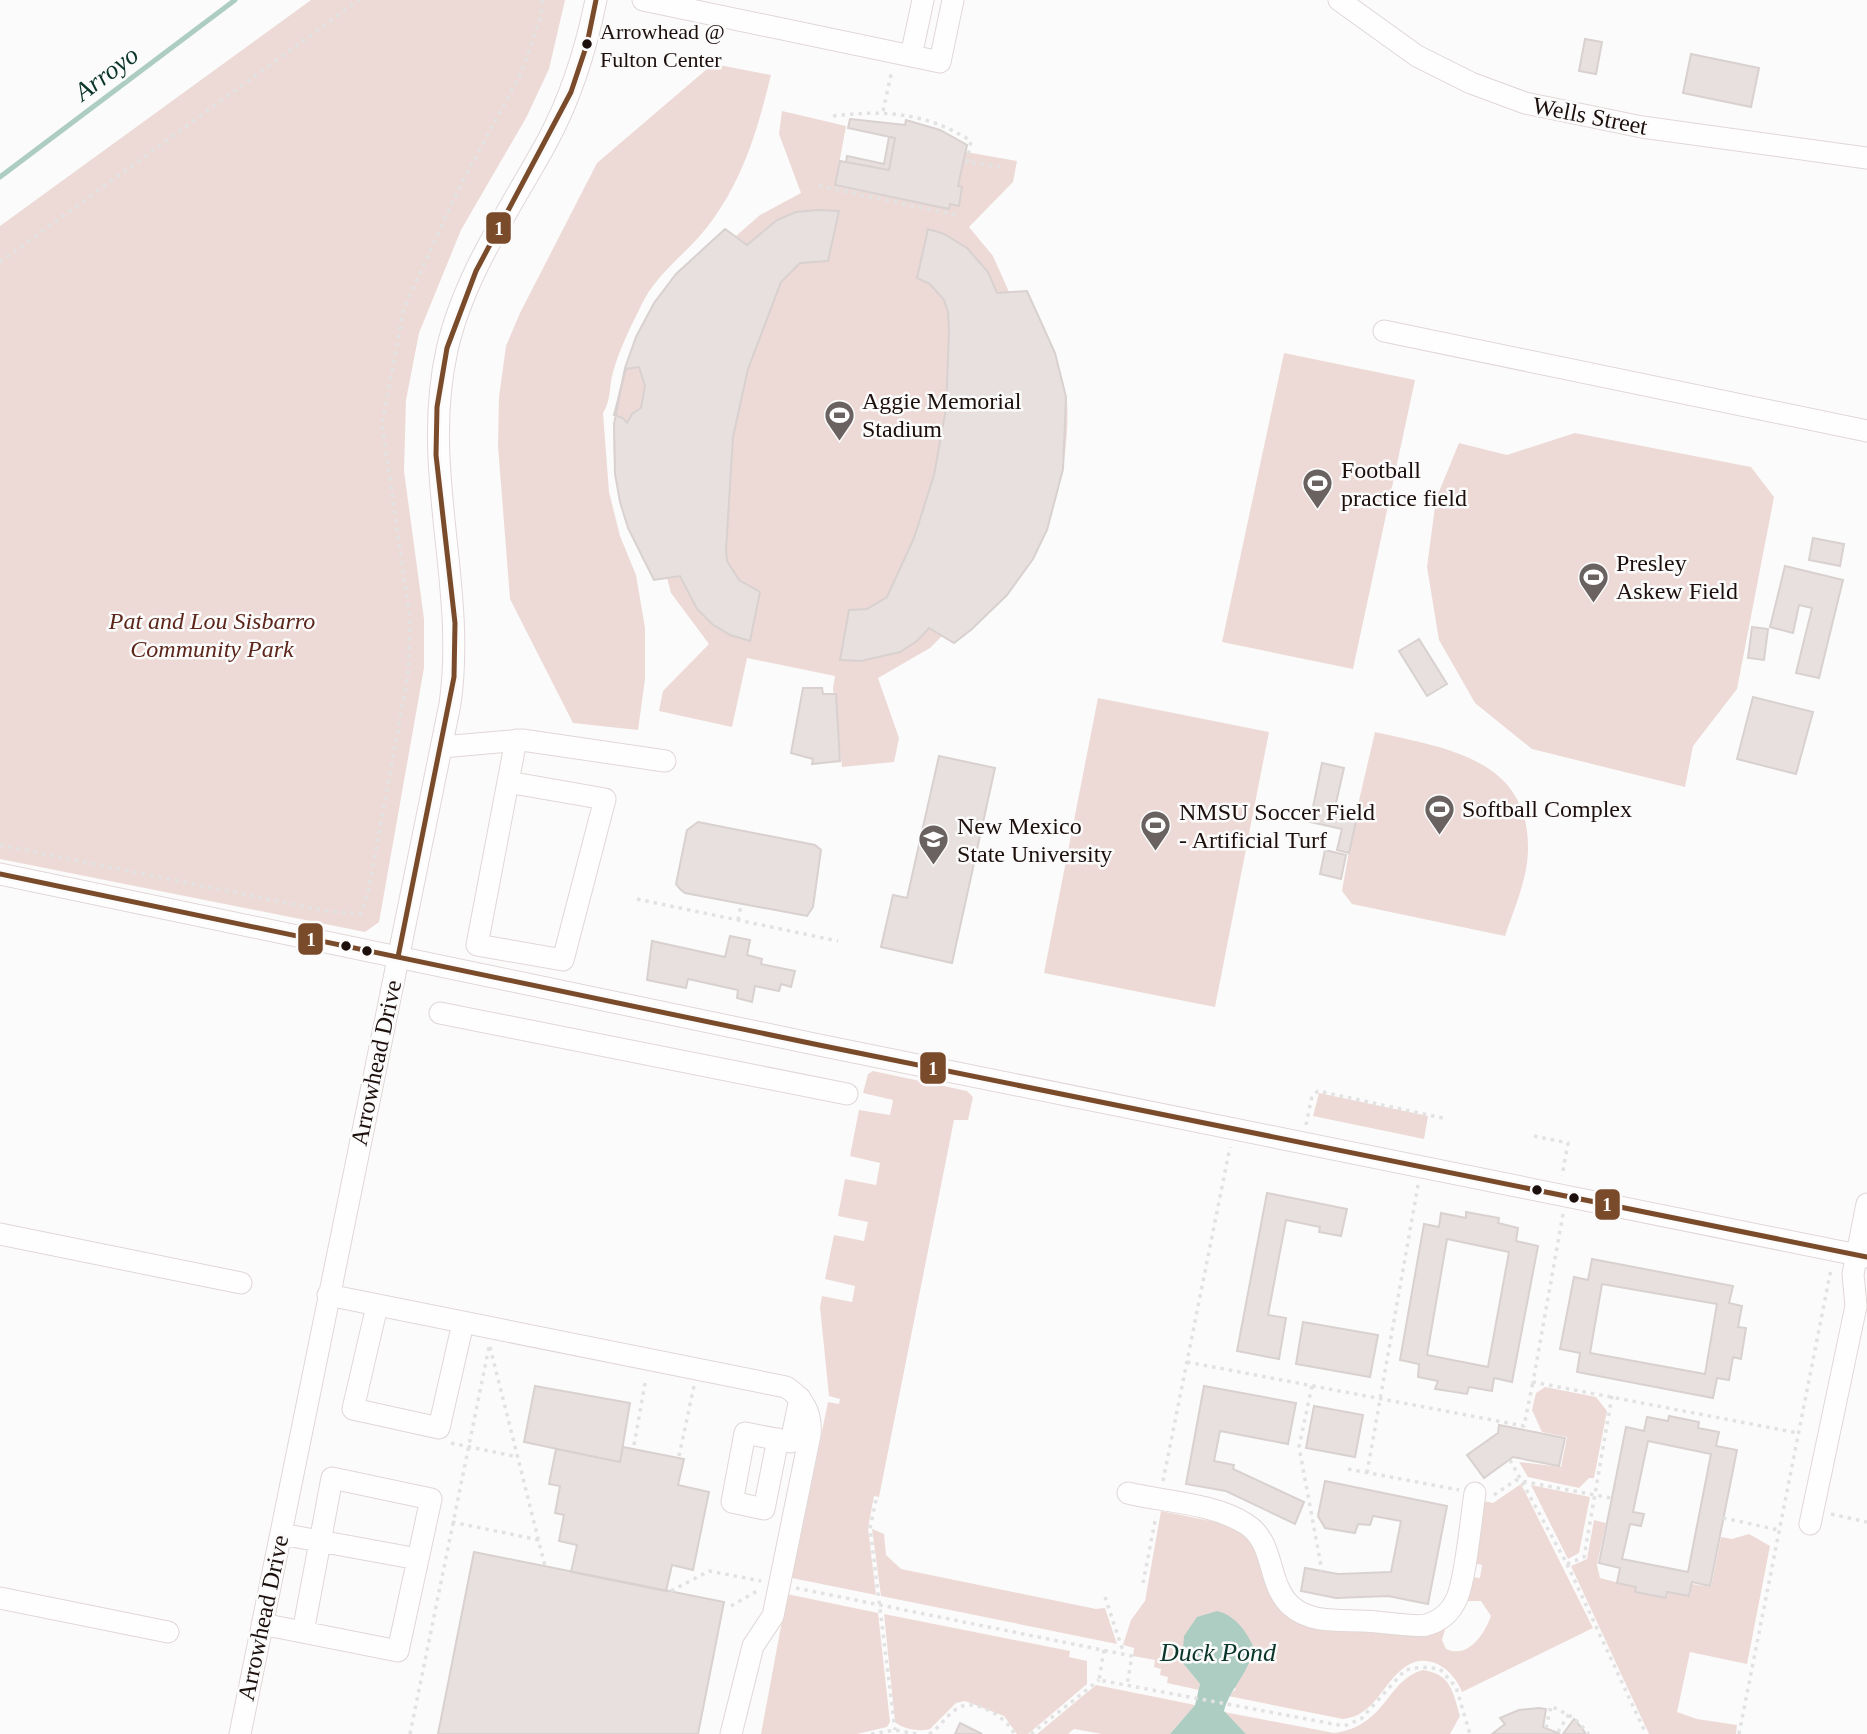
<svg xmlns="http://www.w3.org/2000/svg" width="1867" height="1734" font-family="Georgia,serif">
<style>
.green{fill:#eddad6}
.water{fill:#adcdc2}
.lines{fill:none;stroke-linecap:round;stroke-linejoin:round}
.stream{stroke:#adcdc2;stroke-width:5}
.building{fill:#e7e0df;stroke:#d8d1d0;stroke-width:2;fill-rule:evenodd}
.minor-casing{stroke:#e0d7d6;stroke-width:23}
.path{stroke:#e2e2e2;stroke-width:3.5;stroke-dasharray:3.5 5;stroke-linecap:butt}
.minor{stroke:#fefefe;stroke-width:21}
.bus-1-casing{stroke:#fbfbfb;stroke-width:10}
.bus-1{stroke:#7a4b2a;stroke-width:5}
.bus-dot{fill:#1c0f0c;stroke:#fbfbfb;stroke-width:2.5}
.labels{text-anchor:middle;stroke-width:5;stroke-linejoin:round;paint-order:stroke}
.bus-label{font-size:22px;fill:#1c0f0c;stroke:#fbfbfb;text-anchor:start}
.street-label{font-size:24px;fill:#1c0f0c;stroke:#fbfbfb}
.poi-label{font-size:24px;fill:#1c0f0c;stroke:#fbfbfb;text-anchor:start}
.park-label{font-size:24px;font-style:italic;fill:#5d261b;stroke:#fbfbfb}
.water-label{font-size:26px;font-style:italic;fill:#0a352a;stroke:#fbfbfb}
.line-badge{stroke:#fbfbfb;stroke-width:2.5}
.badge-label{font-size:19px;text-anchor:middle;font-weight:bold;fill:#fff}
</style>
<rect width="100%" height="100%" fill="#fbfbfb"/>
<path class="green" d="M311 0H565L549 69 526 118 461 230 419 333 406 400 404 471 424 619V668L379 922 365 932 0 859V226Z
M709 63 771 75C758 128 744 179 708 226 689 251 661 270 645 298 633 322 620 347 613 372 609 386 611 401 603 413L609 492 620 536 636 575 645 628V679L638 730 573 723 510 599 498 446 499 397 506 346 520 313 597 163 707 69Z
M782 111 846 126 835 186 949 209 950 204 959 206 962 187 958 186 966 152 1017 161 1013 182 969 227 993 256 1009 292 1027 291C1044 324 1059 358 1066 395 1069 413 1067 435 1065 453 1055 534 1020 594 954 643L942 636 930 648 878 678 899 738 894 762 842 767 833 688 835 676 747 658 732 727 659 711 663 691 709 644 671 593 667 578 654 580C578 453 613 319 725 229L736 236 760 215 801 193 779 134Z
M1284 353 1415 380 1353 669 1222 642Z
M1575 433 1751 467 1774 497 1737 689 1693 746 1685 787 1532 749 1475 703 1439 640 1427 567 1436 499 1459 443 1507 455Z
M1098 698 1269 732 1215 1007 1044 973Z
M1375 732C1445 748 1529 758 1528 849 1528 878 1514 909 1505 936L1352 904 1342 891 1354 822Z
M873 1071 967 1091 973 1097 968 1120H954L879 1497 874 1496 868 1528 876 1595 792 1578 828 1402 839 1404 840 1399 829 1396 820 1307 822 1296 852 1302 855 1286 825 1279 834 1235 864 1241 868 1222 838 1216 845 1179 876 1185 880 1163 850 1156 859 1110 890 1115 893 1100 863 1093 868 1074Z
M1319 1093 1428 1116 1424 1139 1313 1116Z
M1545 1387 1596 1397 1607 1411 1594 1478H1589L1579 1488 1528 1477 1519 1462 1561 1467 1567 1437 1542 1432 1532 1410 1536 1393Z
M1521 1484 1593 1628 1462 1692C1454 1670 1428 1650 1405 1667 1382 1683 1375 1716 1343 1719L1228 1696 1236 1689 1182 1662 1200 1684 1199 1690 1167 1683 1168 1677 1160 1675 1161 1669 1154 1667 1155 1660 1133 1656 1134 1648 1123 1645 1131 1620 1145 1601 1161 1511 1225 1524 1251 1537 1278 1605 1446 1626 1442 1640 1446 1649C1468 1659 1484 1635 1491 1616L1481 1601H1464L1470 1577 1480 1578 1482 1565 1472 1563 1484 1501 1493 1503Z
M1531 1485 1590 1497 1579 1553 1568 1559Z
M1594 1520 1606 1523 1597 1565 1600 1578 1635 1587V1592L1667 1599 1668 1593 1690 1597 1692 1584 1711 1587 1721 1537 1732 1539 1749 1534 1770 1546 1747 1664 1690 1652 1677 1712 1697 1719 1737 1725 1736 1734H1649L1571 1566 1587 1559Z
M872 1529 884 1534 886 1555 901 1569 1096 1609 1105 1608 1117 1644 881 1596Z
M787 1594 878 1613 890 1722 887 1727 857 1734H761Z
M884 1614 1070 1651 1069 1657 1087 1661V1684L1028 1734H1017L1004 1716 965 1701 956 1703 930 1729C920 1732 902 1729 895 1722Z
M1423 1670C1451 1674 1453 1692 1460 1716L1450 1734H1246L1224 1712 1334 1733C1387 1726 1386 1680 1423 1670Z
M1096 1685 1195 1705 1170 1734H1102L1074 1729 1068 1734H1037Z"/>
<path class="water" d="M1217 1611C1235 1615 1247 1632 1254 1648 1247 1677 1230 1688 1224 1711L1246 1734H1170L1195 1705 1200 1684 1182 1662 1184 1636 1197 1617Z"/>
<g class="lines">
<path class="stream" d="M0 177 235 0"/>
</g>
<path class="building" d="M1585 39 1602 42 1596 74 1579 71Z
M1691 54 1759 68 1751 107 1683 93Z
M850 119 905 125 906 120 940 130 967 145 958 186 962 187 959 206 950 204 949 209 835 185 840 161 889 170 895 138 848 128Z
M889 137 895 138 889 170 846 162 847 156 884 164Z
M818 210 839 211 828 261 800 263 781 282 748 369 733 437 726 550 727 561 739 580 760 592 750 641 730 635 712 624 697 609 680 576 654 580 628 528 620 502 615 474 614 424 625 368 636 337 654 303 676 274 725 229 747 245 777 220 796 212Z
M928 229 944 234 967 248 988 272 997 293 1027 291 1055 353 1066 397 1063 469 1047 530 1033 559 1007 595 972 629 954 643 929 628 917 641 900 652 861 661 840 660 849 610 867 609 887 597 914 538 934 475 946 409 949 332 948 312 944 300 930 284 917 278Z
M639 367 645 386 641 408 632 414 627 423 623 418 614 415 626 369Z
M1813 538 1844 544 1840 566 1809 560Z
M1785 566 1843 580 1819 678 1796 673 1812 608 1799 605 1793 633 1770 627Z
M1752 627 1768 629 1764 660 1748 658Z
M1419 639 1447 684 1427 696 1399 651Z
M803 688H822L823 694H836L840 761 812 764 813 759 791 753Z
M1753 697 1813 712 1796 774 1737 759Z
M939 756 995 768 952 963 881 947 893 895 907 898Z
M1322 763 1344 768 1333 816 1356 821 1349 853 1337 850 1342 829 1310 822Z
M698 822 815 845 821 850 813 907 807 916 685 893 680 889 676 884 687 830Z
M1325 850 1346 855 1341 879 1320 874Z
M730 936 750 940 747 955 762 959 761 964 795 971 791 987 781 984 779 991 755 986 752 1002 737 998 738 990 688 979 686 988 647 980 652 941 725 957Z
M1267 1193 1347 1209 1341 1236 1319 1232 1320 1227 1286 1220 1268 1315 1286 1318 1279 1359 1237 1351Z
M1466 1212 1499 1218 1498 1223 1518 1228 1516 1241 1538 1246 1512 1382 1494 1378 1492 1391 1469 1387 1467 1394 1435 1389 1438 1381 1418 1377 1419 1364 1400 1360 1424 1224 1439 1227 1441 1213 1466 1218ZM1447 1239 1509 1252 1488 1367 1427 1355Z
M1592 1259 1733 1286 1729 1303 1742 1306 1738 1327 1746 1328 1741 1359 1733 1357 1729 1380 1717 1378 1713 1398 1577 1372 1580 1353 1560 1349 1574 1277 1588 1280ZM1602 1284 1717 1304 1705 1374 1590 1353Z
M1303 1322 1378 1335 1370 1377 1296 1364Z
M535 1386 630 1403 620 1462 524 1442Z
M1204 1386 1296 1403 1288 1444 1220 1431 1214 1461 1234 1465 1233 1469 1304 1502 1295 1524 1226 1491 1186 1484Z
M1314 1406 1363 1415 1355 1457 1306 1448Z
M1669 1416 1699 1422 1698 1428 1719 1432 1716 1446 1737 1450 1710 1586 1692 1582 1689 1596 1667 1592 1666 1598 1635 1592 1636 1587 1617 1583 1620 1568 1599 1563 1626 1427 1644 1431 1647 1417 1668 1421ZM1648 1441 1711 1454 1688 1572 1622 1559 1630 1524 1641 1526 1644 1514 1633 1512Z
M1499 1425 1565 1438 1559 1466 1513 1457 1484 1478 1467 1455 1498 1433Z
M623 1447 684 1459 678 1485 709 1492 693 1570 672 1565 666 1591 571 1572 577 1545 559 1541 564 1515 555 1513 560 1486 549 1484 556 1449 620 1462Z
M1325 1481 1447 1506 1428 1604 1388 1596 1336 1598 1301 1591 1305 1568 1338 1574 1391 1572 1401 1521 1373 1516 1370 1525 1358 1524 1355 1533 1325 1528 1318 1516Z
M474 1552 724 1602 698 1734H438Z
M1539 1708 1546 1709 1543 1727 1560 1734H1492L1505 1724 1500 1718 1519 1710Z
M1574 1719 1581 1727 1586 1734H1563Z
M960 1723 982 1734H955Z"/>
<g class="lines">
<defs>
<path id="minor" d="M643 0 940 62 953 0
M1339 0 1417 56 1471 83 1525 103 1642 127 1867 158
M911 56 923 0
M1384 331 1867 431
M442 747 522 740 665 761
M508 782 605 799 563 960 477 945 516 740
M0 874 819 1045 1867 1257
M440 1013 847 1094
M0 1234 241 1283
M328 1295 786 1387C804 1399 812 1413 810 1435L773 1616 753 1646 731 1734
M377 1306 353 1409 439 1428 463 1323
M778 1439 764 1509 732 1502 745 1433 791 1442 800 1398
M1128 1493C1165 1502 1213 1503 1246 1524 1276 1543 1266 1583 1291 1606 1310 1623 1339 1620 1363 1621 1378 1621 1415 1628 1426 1625 1441 1621 1451 1612 1457 1598 1466 1577 1471 1518 1475 1493
M1810 1524 1856 1306 1853 1274 1867 1204
M281 1534 418 1559
M0 1598 168 1632
M262 1624 398 1651 431 1499 332 1478 303 1632
M240 1734 450 704C467 584 420 471 447 350 464 274 511 208 548 140 572 95 586 49 596 0"/>
</defs>
<use href="#minor" class="minor-casing"/>
<path class="path" d="M883 111 892 70
M833 116C885 110 925 112 971 141L967 162 1000 167
M819 186 961 216
M0 262 359 0
M0 845 327 911 361 914 368 893 408 675 410 619 382 424 404 308 459 188 521 73 541 15 542 0
M637 899 838 941
M738 920 741 905
M1306 1125 1312 1096 1318 1091 1447 1119
M1534 1136 1568 1143 1562 1176
M1563 1214 1533 1382 1798 1433
M490 1347 545 1566
M1187 1362 1524 1426 1533 1382
M1312 1386 1299 1447 1322 1571
M451 1443 518 1457
M634 1445 646 1378
M679 1456 694 1386
M1510 1460 1567 1564 1646 1734
M1348 1469 1459 1490
M1367 1473 1418 1185
M1163 1481 1230 1147
M1494 1495 1516 1480 1611 1498
M876 1500 870 1528 895 1730
M1831 1514 1867 1522
M1723 1518 1779 1530
M452 1522 539 1540
M1567 1564 1584 1557 1612 1396
M1143 1583 1156 1516
M796 1588 1132 1656 1127 1685
M671 1591 709 1571 761 1581
M1105 1597 1124 1654
M731 1606 759 1590
M1104 1650 1099 1680 1344 1726 1361 1719 1405 1670 1422 1667 1440 1669 1456 1687 1470 1734
M1546 1728 1551 1706 1574 1718 1589 1734
M1558 1732 1569 1714
M410 1734 489 1347
M871 1734 895 1730 917 1734
M929 1734C941 1727 947 1714 958 1708 975 1697 1008 1718 1014 1734
M1031 1734 1099 1680
M1739 1734 1831 1269"/>
<use href="#minor" class="minor"/>
<defs>
<path id="bus-1" d="M0 874 819 1045 1867 1257
M398 957 454 677 455 623 436 455 437 407 447 348 476 271 571 92 587 44 596 0"/>
</defs>
<use href="#bus-1" class="bus-1-casing"/>
<use href="#bus-1" class="bus-1"/>
</g>
<defs>
<symbol id="stadium-pin" viewBox="-11 -11 22 30"><path d="M0 17L-7.5 6A9.5 9.5 0 1 1 7.5 6Z" fill="#6a6260" stroke="#fbfbfb"/><path d="M0-5a6.5 5 0 1 0 0 10a6.5 5 0 1 0 0-10ZM-3.5-1.8h7v3.6h-7Z" fill="#fff"/></symbol>
<symbol id="university-pin" viewBox="-11 -11 22 30"><path d="M0 17L-7.5 6A9.5 9.5 0 1 1 7.5 6Z" fill="#6a6260" stroke="#fbfbfb"/><path d="M0-5L7-2L0 1L-7-2ZM-4 1L0 2.5L4 1V4Q0 6-4 4Z" fill="#fff"/></symbol>
</defs>
<g fill-rule="evenodd">
<use href="#stadium-pin" x="822" y="398" width="35" height="47"/>
<use href="#stadium-pin" x="1300" y="466" width="35" height="47"/>
<use href="#stadium-pin" x="1576" y="560" width="35" height="47"/>
<use href="#stadium-pin" x="1422" y="792" width="35" height="47"/>
<use href="#stadium-pin" x="1138" y="808" width="35" height="47"/>
<use href="#university-pin" x="916" y="822" width="35" height="47"/>
</g>
<g class="bus-dot">
<circle cx="587" cy="44" r="6"/>
<circle cx="346" cy="946" r="6"/>
<circle cx="367" cy="951" r="6"/>
<circle cx="1537" cy="1190" r="6"/>
<circle cx="1574" cy="1198" r="6"/>
</g>
<g class="labels">
<g class="bus-label">
<text x="600" y="39">Arrowhead @<tspan x="600" dy="28">Fulton Center</tspan></text>
</g>
<g class="street-label">
<text transform="translate(1590 116) rotate(11)" y="8">Wells Street</text>
<text transform="translate(376 1063) rotate(-78)" y="8">Arrowhead Drive</text>
<text transform="translate(263 1618) rotate(-78)" y="8">Arrowhead Drive</text>
</g>
<g class="poi-label">
<text x="862" y="409">Aggie Memorial<tspan x="862" dy="28">Stadium</tspan></text>
<text x="1341" y="478">Football<tspan x="1341" dy="28">practice field</tspan></text>
<text x="1616" y="571">Presley<tspan x="1616" dy="28">Askew Field</tspan></text>
<text x="1462" y="817">Softball Complex</text>
<text x="1179" y="820">NMSU Soccer Field<tspan x="1179" dy="28">- Artificial Turf</tspan></text>
<text x="957" y="834">New Mexico<tspan x="957" dy="28">State University</tspan></text>
</g>
<g class="park-label">
<text x="212" y="629">Pat and Lou Sisbarro<tspan x="212" dy="28">Community Park</tspan></text>
</g>
<g class="water-label">
<text transform="translate(106 73) rotate(-37)" y="9">Arroyo</text>
<text x="1218" y="1661">Duck Pond</text>
</g>
</g>
<g class="line-badge">
<rect x="485" y="211" width="27" height="34" rx="7" fill="#7a4b2a"/>
<rect x="297" y="922" width="27" height="34" rx="7" fill="#7a4b2a"/>
<rect x="919" y="1051" width="28" height="34" rx="7" fill="#7a4b2a"/>
<rect x="1594" y="1188" width="27" height="33" rx="7" fill="#7a4b2a"/>
</g>
<g class="badge-label">
<text x="499" y="235">1</text>
<text x="311" y="946">1</text>
<text x="933" y="1075">1</text>
<text x="1607" y="1211">1</text>
</g>
</svg>
